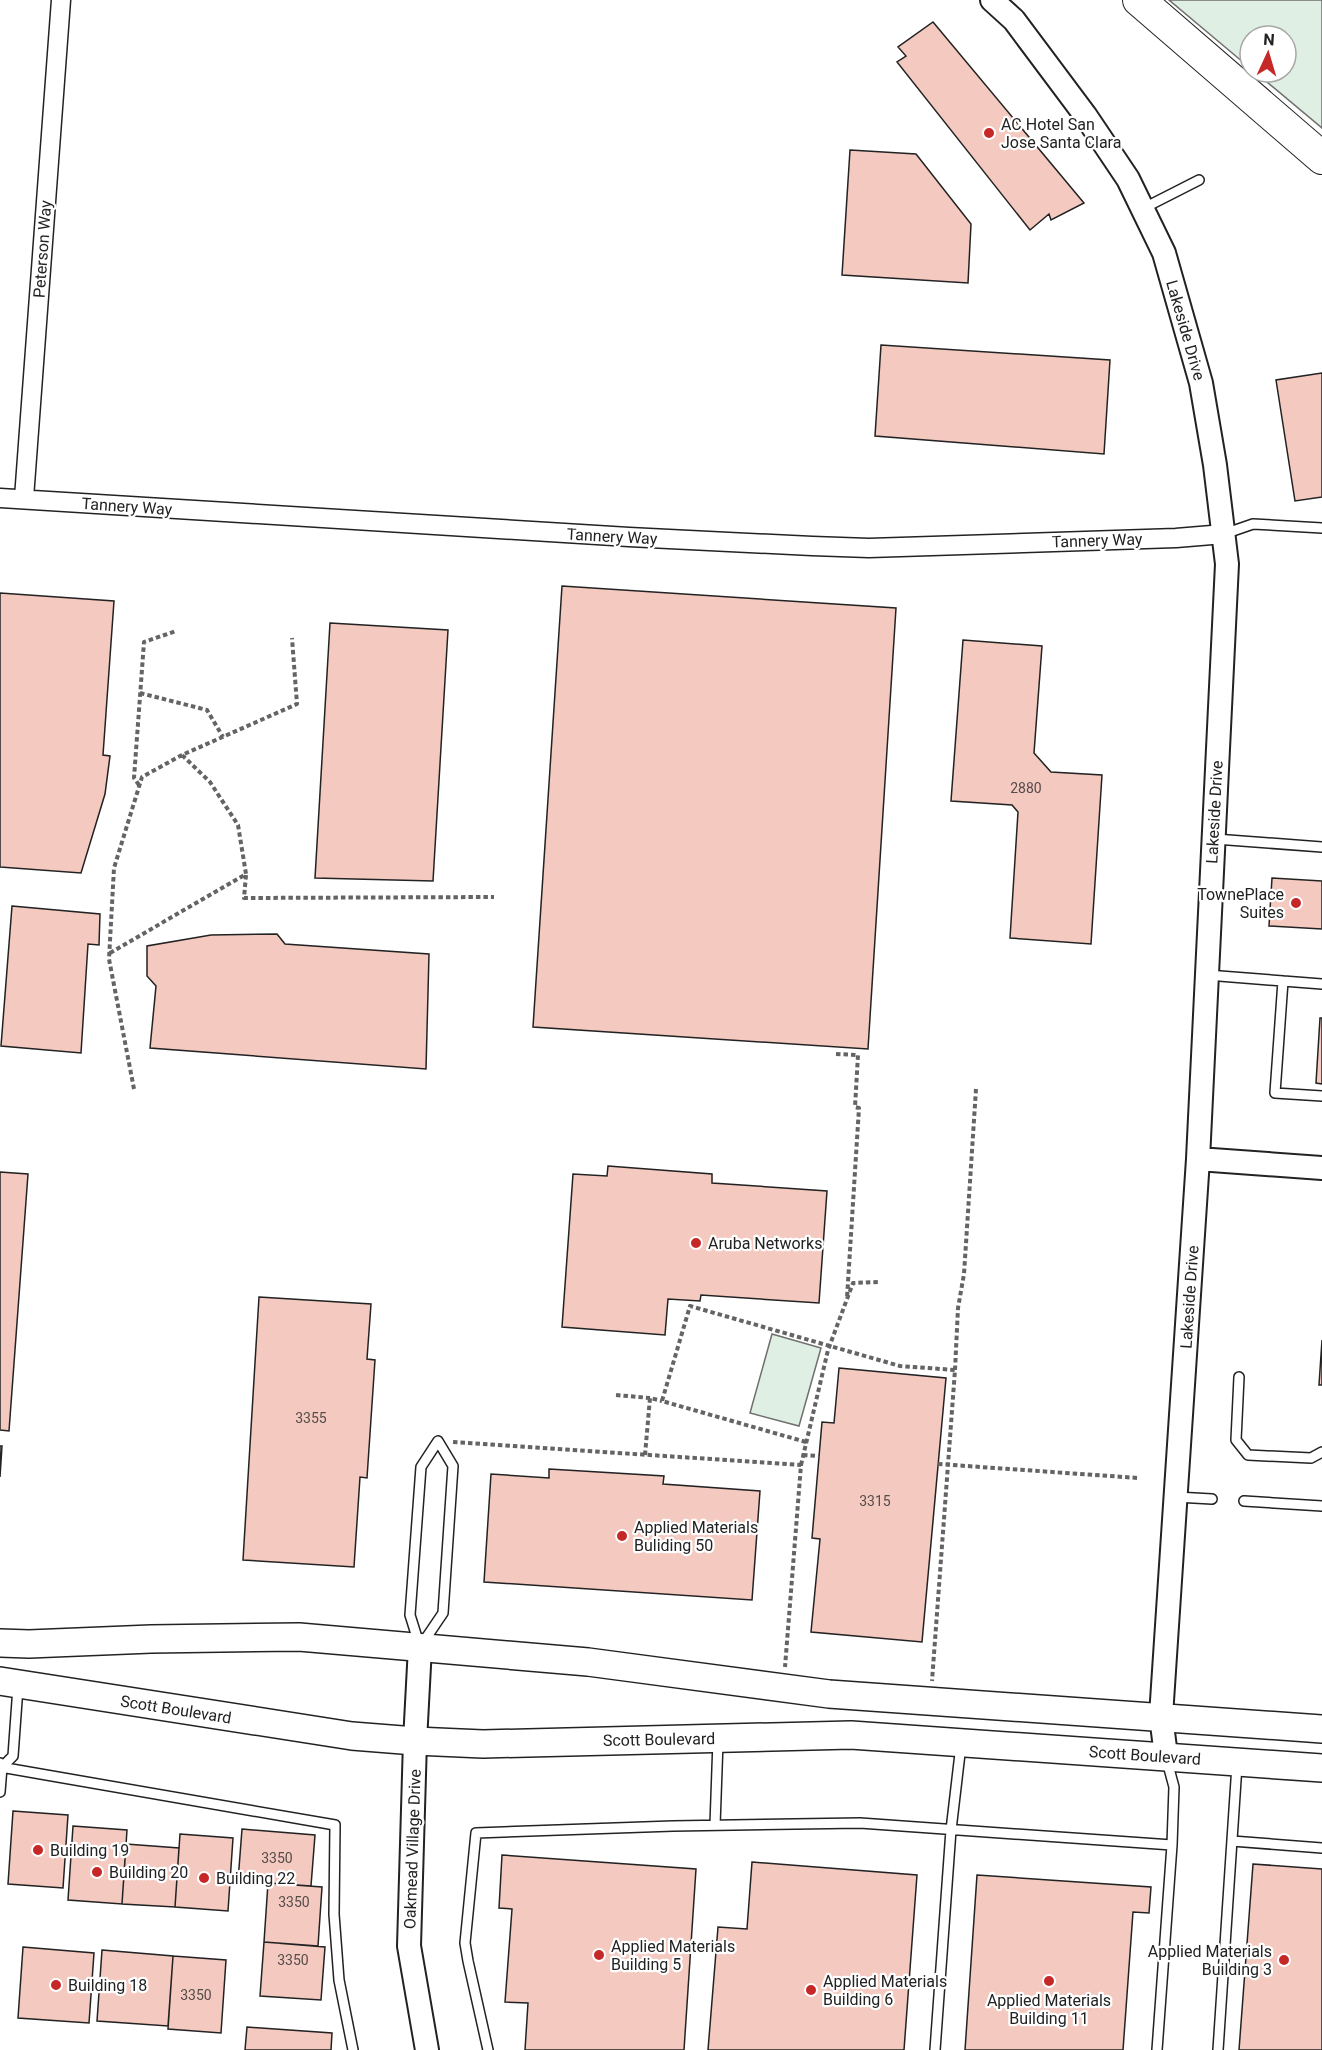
<svg xmlns="http://www.w3.org/2000/svg" width="1322" height="2050" font-family="Roboto,sans-serif">
<style>
.green{fill:#e0efe3;stroke:#6f6f6f;stroke-width:1.5}
.building{fill:#f3c9c0;stroke:#222;stroke-width:1.5}
.lines{fill:none;stroke-linecap:round;stroke-linejoin:round}
.service-casing{stroke:#222;stroke-width:12}
.minor-casing{stroke:#222;stroke-width:21}
.tertiary-casing{stroke:#222;stroke-width:26}
.primary-casing{stroke:#222;stroke-width:30}
.motorway-casing{stroke:#222;stroke-width:34}
.path{stroke:#646464;stroke-width:4;stroke-dasharray:4.5 3;stroke-linecap:butt}
.service{stroke:#fff;stroke-width:9}
.minor{stroke:#fff;stroke-width:18}
.tertiary{stroke:#fff;stroke-width:22}
.primary{stroke:#fff;stroke-width:27}
.motorway{stroke:#fff;stroke-width:32}
.poi-dot{fill:#c62828;stroke:#fff;stroke-width:2}
.labels{text-anchor:middle;stroke-width:4.5;stroke-linejoin:round;paint-order:stroke}
.number-label{font-size:14px;fill:#564c4a}
.poi-label{font-size:16px;fill:#222;stroke:#fff;text-anchor:start}
.street-label{font-size:16px;fill:#222;stroke:#fff}
</style>
<rect width="100%" height="100%" fill="#fff"/>
<path class="green" d="M1169 0H1322V128L1255 72H1286V36H1250V68Z
M772 1334 821 1348 799 1426 750 1413Z"/>
<path class="building" d="M933 22 1084 203 1051 220 1049 214 1030 230 897 62 906 56 898 47Z
M850 150 916 154 971 224 968 283 842 275Z
M881 345 1110 360 1104 454 875 436Z
M1322 373V497L1295 501 1276 380Z
M562 586 896 608 868 1049 533 1027Z
M0 593 114 601 103 755 110 756 105 794 81 873 0 867Z
M330 623 448 630 433 881 315 878Z
M963 640 1042 646 1034 753 1051 772 1102 775 1091 944 1010 938 1018 812 1012 805 951 801Z
M1272 878 1322 881V929L1269 926Z
M12 906 100 914 99 945 88 944 81 1053 1 1046Z
M277 934 285 944 429 954 426 1069 150 1048 156 986 147 976V946L211 935Z
M1320 1018H1322V1084L1316 1083Z
M608 1166 712 1174V1183L827 1191 819 1303 701 1295 700 1301 668 1299 665 1335 562 1327 573 1174 607 1176Z
M0 1172 28 1174 9 1431 0 1430Z
M259 1297 371 1304 367 1359 375 1360 367 1478 360 1477 354 1567 243 1560Z
M1322 1340V1385H1319Z
M839 1368 946 1378 922 1642 811 1632 820 1539 812 1538 822 1422 834 1423Z
M0 1446H2L0 1477Z
M549 1469 664 1476 663 1484 760 1491 752 1600 484 1582 491 1474 549 1478Z
M13 1811 68 1815 63 1888 8 1884Z
M73 1826 127 1830 122 1904 68 1900Z
M242 1829 315 1835 311 1886 238 1881Z
M180 1834 233 1838 228 1911 175 1907Z
M126 1844 179 1848 175 1907 122 1904Z
M502 1855 696 1869 684 2050H525L528 2003 505 2002 512 1909 499 1908Z
M752 1862 917 1875 904 2050H708L718 1927 747 1929Z
M1253 1864 1322 1869V2050H1239Z
M977 1875 1151 1887 1149 1913 1133 1912 1123 2050H965Z
M268 1883 322 1887 318 1946 264 1942Z
M264 1942 325 1947 321 2000 260 1996Z
M23 1947 94 1953 89 2023 18 2018Z
M102 1950 173 1956 168 2026 97 2021Z
M173 1956 226 1960 221 2033 168 2029Z
M247 2027 332 2033 331 2050H245Z"/>
<g class="lines">
<defs>
<path id="service" d="M1142 209 1199 180
M1224 534 1253 524 1322 528
M1215 839 1322 847
M1207 975 1283 981 1275 1093 1322 1096
M1283 981 1322 984
M1239 1377 1236 1440 1248 1455 1311 1458 1322 1452
M438 1441 453 1466 443 1613 420 1647 410 1615 421 1467Z
M1176 1497 1212 1499
M1244 1501 1322 1506
M0 1763 2 1767 0 1792
M0 1767 335 1825 334 1914 339 1980 353 2050
M2 1767 13 1756 18 1687
M715 1825 718 1741
M1232 1841 1322 1848
M488 2050 468 1961 465 1943 476 1833 673 1826 860 1823 1172 1845
M935 2050 951 1830 961 1745
M1157 2050 1172 1845 1174 1787 1167 1761
M1218 2050 1237 1765"/>
<path id="minor" d="M0 498 629 537 812 546 869 548 1176 538 1224 534
M24 498 61 0"/>
<path id="tertiary" d="M992 0 1014 20 1085 115 1128 179 1164 253 1201 383 1215 465 1227 564 1198 1159 1161 1716 1166 1756
M1198 1159 1322 1168
M420 1647 415 1741 409 1946 427 2050"/>
<path id="primary" d="M0 1643 29 1644 151 1639 299 1637 588 1662 829 1694 1322 1729
M0 1681 352 1736 415 1741 483 1744 851 1735 1322 1768"/>
<path id="motorway" d="M1139 0 1322 158"/>
</defs>
<use href="#service" class="service-casing"/>
<use href="#minor" class="minor-casing"/>
<use href="#tertiary" class="tertiary-casing"/>
<use href="#primary" class="primary-casing"/>
<use href="#motorway" class="motorway-casing"/>
<path class="path" d="M140 693 207 710 223 737
M139 785 134 778 144 642 176 631
M246 875 244 898 494 897
M110 953 246 874 238 825 210 782 182 755
M836 1054 858 1055 855 1107 859 1108 847 1298
M134 1089 109 959 114 868 142 777 182 755 297 704 292 638
M955 1370 958 1308 964 1274 976 1089
M616 1395 650 1398
M453 1442 801 1465 785 1667
M806 1442 662 1401 690 1306 900 1366 955 1370 932 1681
M645 1455 650 1398 662 1401
M803 1455 819 1456
M938 1464 1138 1478
M801 1465 828 1350 853 1283 878 1282"/>
<use href="#service" class="service"/>
<use href="#minor" class="minor"/>
<use href="#tertiary" class="tertiary"/>
<use href="#primary" class="primary"/>
<use href="#motorway" class="motorway"/>
</g>
<g class="poi-dot">
<circle cx="989" cy="133" r="6"/>
<circle cx="1296" cy="903" r="6"/>
<circle cx="696" cy="1243" r="6"/>
<circle cx="622" cy="1536" r="6"/>
<circle cx="38" cy="1850" r="6"/>
<circle cx="97" cy="1872" r="6"/>
<circle cx="204" cy="1878" r="6"/>
<circle cx="599" cy="1955" r="6"/>
<circle cx="1284" cy="1960" r="6"/>
<circle cx="1049" cy="1981" r="6"/>
<circle cx="56" cy="1985" r="6"/>
<circle cx="811" cy="1990" r="6"/>
</g>
<g class="labels">
<g class="number-label">
<text x="1026" y="793">2880</text>
<text x="311" y="1423">3355</text>
<text x="875" y="1506">3315</text>
<text x="277" y="1863">3350</text>
<text x="294" y="1907">3350</text>
<text x="293" y="1965">3350</text>
<text x="196" y="2000">3350</text>
</g>
<g class="poi-label">
<text x="1001" y="130">AC Hotel San<tspan x="1001" dy="18">Jose Santa Clara</tspan></text>
<text x="1284" y="900" text-anchor="end">TownePlace<tspan x="1284" dy="18">Suites</tspan></text>
<text x="708" y="1249">Aruba Networks</text>
<text x="634" y="1533">Applied Materials<tspan x="634" dy="18">Buliding 50</tspan></text>
<text x="50" y="1856">Building 19</text>
<text x="109" y="1878">Building 20</text>
<text x="216" y="1884">Building 22</text>
<text x="611" y="1952">Applied Materials<tspan x="611" dy="18">Building 5</tspan></text>
<text x="1272" y="1957" text-anchor="end">Applied Materials<tspan x="1272" dy="18">Building 3</tspan></text>
<text x="823" y="1987">Applied Materials<tspan x="823" dy="18">Building 6</tspan></text>
<text x="68" y="1991">Building 18</text>
<text x="1049" y="2006" text-anchor="middle">Applied Materials<tspan x="1049" dy="18">Building 11</tspan></text>
</g>
<g class="street-label">
<text transform="translate(42 249) rotate(-86)" y="6">Peterson Way</text>
<text transform="translate(1186 330) rotate(74)" y="6">Lakeside Drive</text>
<text transform="translate(127 506) rotate(4)" y="6">Tannery Way</text>
<text transform="translate(612 536) rotate(3)" y="6">Tannery Way</text>
<text transform="translate(1097 540) rotate(-2)" y="6">Tannery Way</text>
<text transform="translate(1214 812) rotate(-87)" y="6">Lakeside Drive</text>
<text transform="translate(1189 1297) rotate(-86)" y="6">Lakeside Drive</text>
<text transform="translate(176 1709) rotate(9)" y="6">Scott Boulevard</text>
<text transform="translate(659 1739) rotate(-1)" y="6">Scott Boulevard</text>
<text transform="translate(1145 1755) rotate(4)" y="6">Scott Boulevard</text>
<text transform="translate(412 1849) rotate(-88)" y="6">Oakmead Village Drive</text>
</g>
</g>
<g transform="translate(1268 54) rotate(4)"><circle r="28" fill="#ffffff" stroke="#a7a7a7" stroke-width="1.5"/>
<path d="M0-4.5L10 22L0 15L-10 22Z" fill="#c62828"/>
<text y="-9" font-size="16" font-weight="bold" text-anchor="middle" fill="#222222">N</text>
</g>
</svg>
